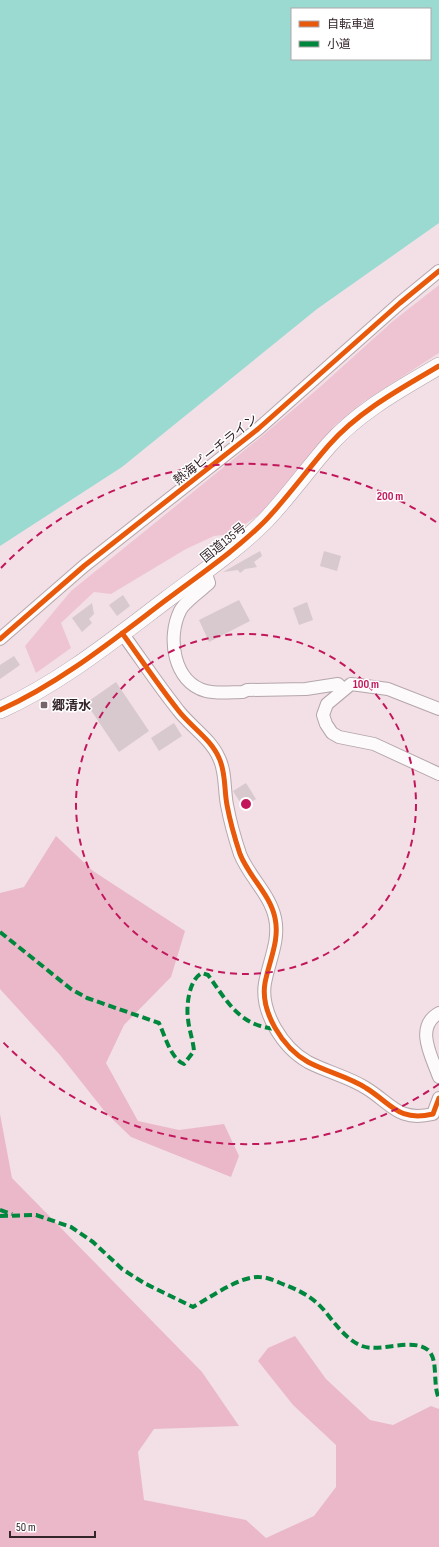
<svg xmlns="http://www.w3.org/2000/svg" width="439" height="1547" font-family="'Sofia Sans Condensed','Noto Sans JP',sans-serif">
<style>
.green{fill:#efc4d2}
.forest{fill:#eab8c9}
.water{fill:#9adad1;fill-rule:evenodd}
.building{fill:#d8c9ce}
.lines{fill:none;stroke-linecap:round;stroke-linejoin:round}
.minor-casing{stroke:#b4a6ab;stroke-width:14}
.highway-casing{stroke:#b4a6ab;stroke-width:18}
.minor{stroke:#fdfafb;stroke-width:12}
.highway{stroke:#fdfafb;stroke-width:17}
.quiet{stroke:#00873e;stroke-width:4;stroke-dasharray:8 4;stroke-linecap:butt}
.cycleway-casing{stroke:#fff;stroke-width:8}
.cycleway{stroke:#e8590c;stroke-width:5}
.ring{fill:none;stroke:#c2185b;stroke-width:2;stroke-dasharray:7 5}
.poi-dot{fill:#76666c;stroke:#fff;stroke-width:1.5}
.labels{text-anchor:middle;stroke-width:3;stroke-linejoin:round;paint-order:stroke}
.street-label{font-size:13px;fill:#34252a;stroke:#fff}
.poi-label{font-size:13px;font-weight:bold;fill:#34252a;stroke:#fff;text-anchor:start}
.centre{fill:#c2185b;stroke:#fff;stroke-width:2}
.ring-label{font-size:12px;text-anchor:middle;font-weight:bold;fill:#c2185b;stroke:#fff;stroke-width:3;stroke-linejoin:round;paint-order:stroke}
</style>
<rect width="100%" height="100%" fill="#f2e0e6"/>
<path class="green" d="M439 285V353L363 402 334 426 300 471 266 510 231 534 214 536 186 549 111 594 94 592 61 623 71 648 36 673 25 646 71 591 262 436 321 386 393 321Z"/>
<path class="forest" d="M56 836 93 871 185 931 171 977 124 1025 106 1063 138 1121 179 1130 224 1124 239 1156 231 1177 131 1137 106 1113 60 1055 0 989V893L24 887Z
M0 1114 12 1178 202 1372 239 1426 154 1429 138 1452 144 1500 246 1520 266 1538 314 1516 336 1487V1445L293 1405 258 1361 268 1348 295 1336 326 1379 370 1420 393 1425 431 1406 439 1409V1547H0Z"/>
<path class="water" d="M0 0H439V223L317 309 122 467 0 546ZM292 9H430V59H292Z"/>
<path class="building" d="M260 551 262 556 254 562 257 567 245 569 240 573 238 570 223 572Z
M324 551 341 556 337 571 320 566Z
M123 595 130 606 117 616 109 605Z
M239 600 250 621 209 642 199 620Z
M307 602 313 620 299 625 293 608Z
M92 603 94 614 89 619 92 623 82 632 72 618Z
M14 656 20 665 0 679V665Z
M116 682 149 731 119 752 86 703Z
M174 723 182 736 159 751 151 738Z
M246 783 256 799 243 807 233 791Z"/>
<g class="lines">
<defs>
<path id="minor" d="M205 571 209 583C202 590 184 602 180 611 167 637 173 682 206 691 217 694 232 692 243 692L247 690 306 689 338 684 343 689
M122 633C141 659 158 685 178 710 190 726 211 739 219 758 226 772 224 790 227 805 230 821 235 839 240 854 249 877 270 894 275 918 280 940 269 961 265 983 260 1012 283 1048 308 1062 327 1072 349 1077 366 1088 392 1104 398 1122 433 1114L439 1098
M0 639 84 566 258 429 400 303 439 271
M439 709 388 689 351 684 327 704 323 715 326 724 332 733 339 737 374 744 439 774
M439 1013C414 1027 432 1057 439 1077"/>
<path id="highway" d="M0 710C60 683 113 640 166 600 199 575 235 551 265 521 288 497 307 470 329 445 359 411 400 389 439 366"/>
</defs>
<use href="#minor" class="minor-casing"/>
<use href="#highway" class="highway-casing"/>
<use href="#minor" class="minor"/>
<use href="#highway" class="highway"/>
<path class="quiet" d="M0 932 71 989 87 998 159 1023C165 1036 171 1059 184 1064L194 1051C193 1040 189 1030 188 1019 186 1006 189 979 202 973L208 975C227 1001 239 1026 276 1029
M0 1210 12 1214
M0 1216 36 1215 71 1227 93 1242 122 1269 144 1283 193 1307C209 1298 240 1276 259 1277 269 1277 279 1283 288 1286 302 1292 312 1297 323 1309 334 1322 346 1340 362 1346 381 1353 412 1337 428 1350 439 1360 432 1383 439 1399"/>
<defs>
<path id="cycleway" d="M122 633C141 659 158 685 178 710 190 726 211 739 219 758 226 772 224 790 227 805 230 821 235 839 240 854 249 877 270 894 275 918 280 940 269 961 265 983 260 1012 283 1048 308 1062 327 1072 349 1077 366 1088 392 1104 398 1122 433 1114L439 1098
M0 639 84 566 258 429 400 303 439 271
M0 710C60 683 113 640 166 600 199 575 235 551 265 521 288 497 307 470 329 445 359 411 400 389 439 366"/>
</defs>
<use href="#cycleway" class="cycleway-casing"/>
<use href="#cycleway" class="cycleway"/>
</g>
<g class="ring">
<circle cx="246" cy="804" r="170"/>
<path d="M439 1084A340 340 0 0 1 1 1040M1 568A340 340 0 0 1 439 524"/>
</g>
<rect class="poi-dot" x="40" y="701" width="8" height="8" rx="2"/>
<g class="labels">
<g class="street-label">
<text transform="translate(215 449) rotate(-39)" y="5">熱海ビーチライン</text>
<text transform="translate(223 542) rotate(-39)" y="5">国道135号</text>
</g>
<g class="poi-label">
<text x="52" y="710">郷清水</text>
</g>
</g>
<circle cx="246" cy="804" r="6" class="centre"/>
<g class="ring-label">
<text x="390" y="500">200 m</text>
<text x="366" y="688">100 m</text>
</g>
<rect x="291" y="8" width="140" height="52" fill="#ffffff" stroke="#aea8aa"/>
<rect x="299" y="21" width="20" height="6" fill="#e8590c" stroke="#aea8aa"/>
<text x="327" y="28" font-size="12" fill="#34252a">自転車道</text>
<rect x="299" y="41" width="20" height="6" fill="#00873e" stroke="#aea8aa"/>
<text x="327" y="48" font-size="12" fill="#34252a">小道</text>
<path d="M10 1531v6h85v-6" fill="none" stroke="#34252a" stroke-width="2"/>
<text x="16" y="1531" font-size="12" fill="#34252a" stroke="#ffffff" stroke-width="3" paint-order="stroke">50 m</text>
</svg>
